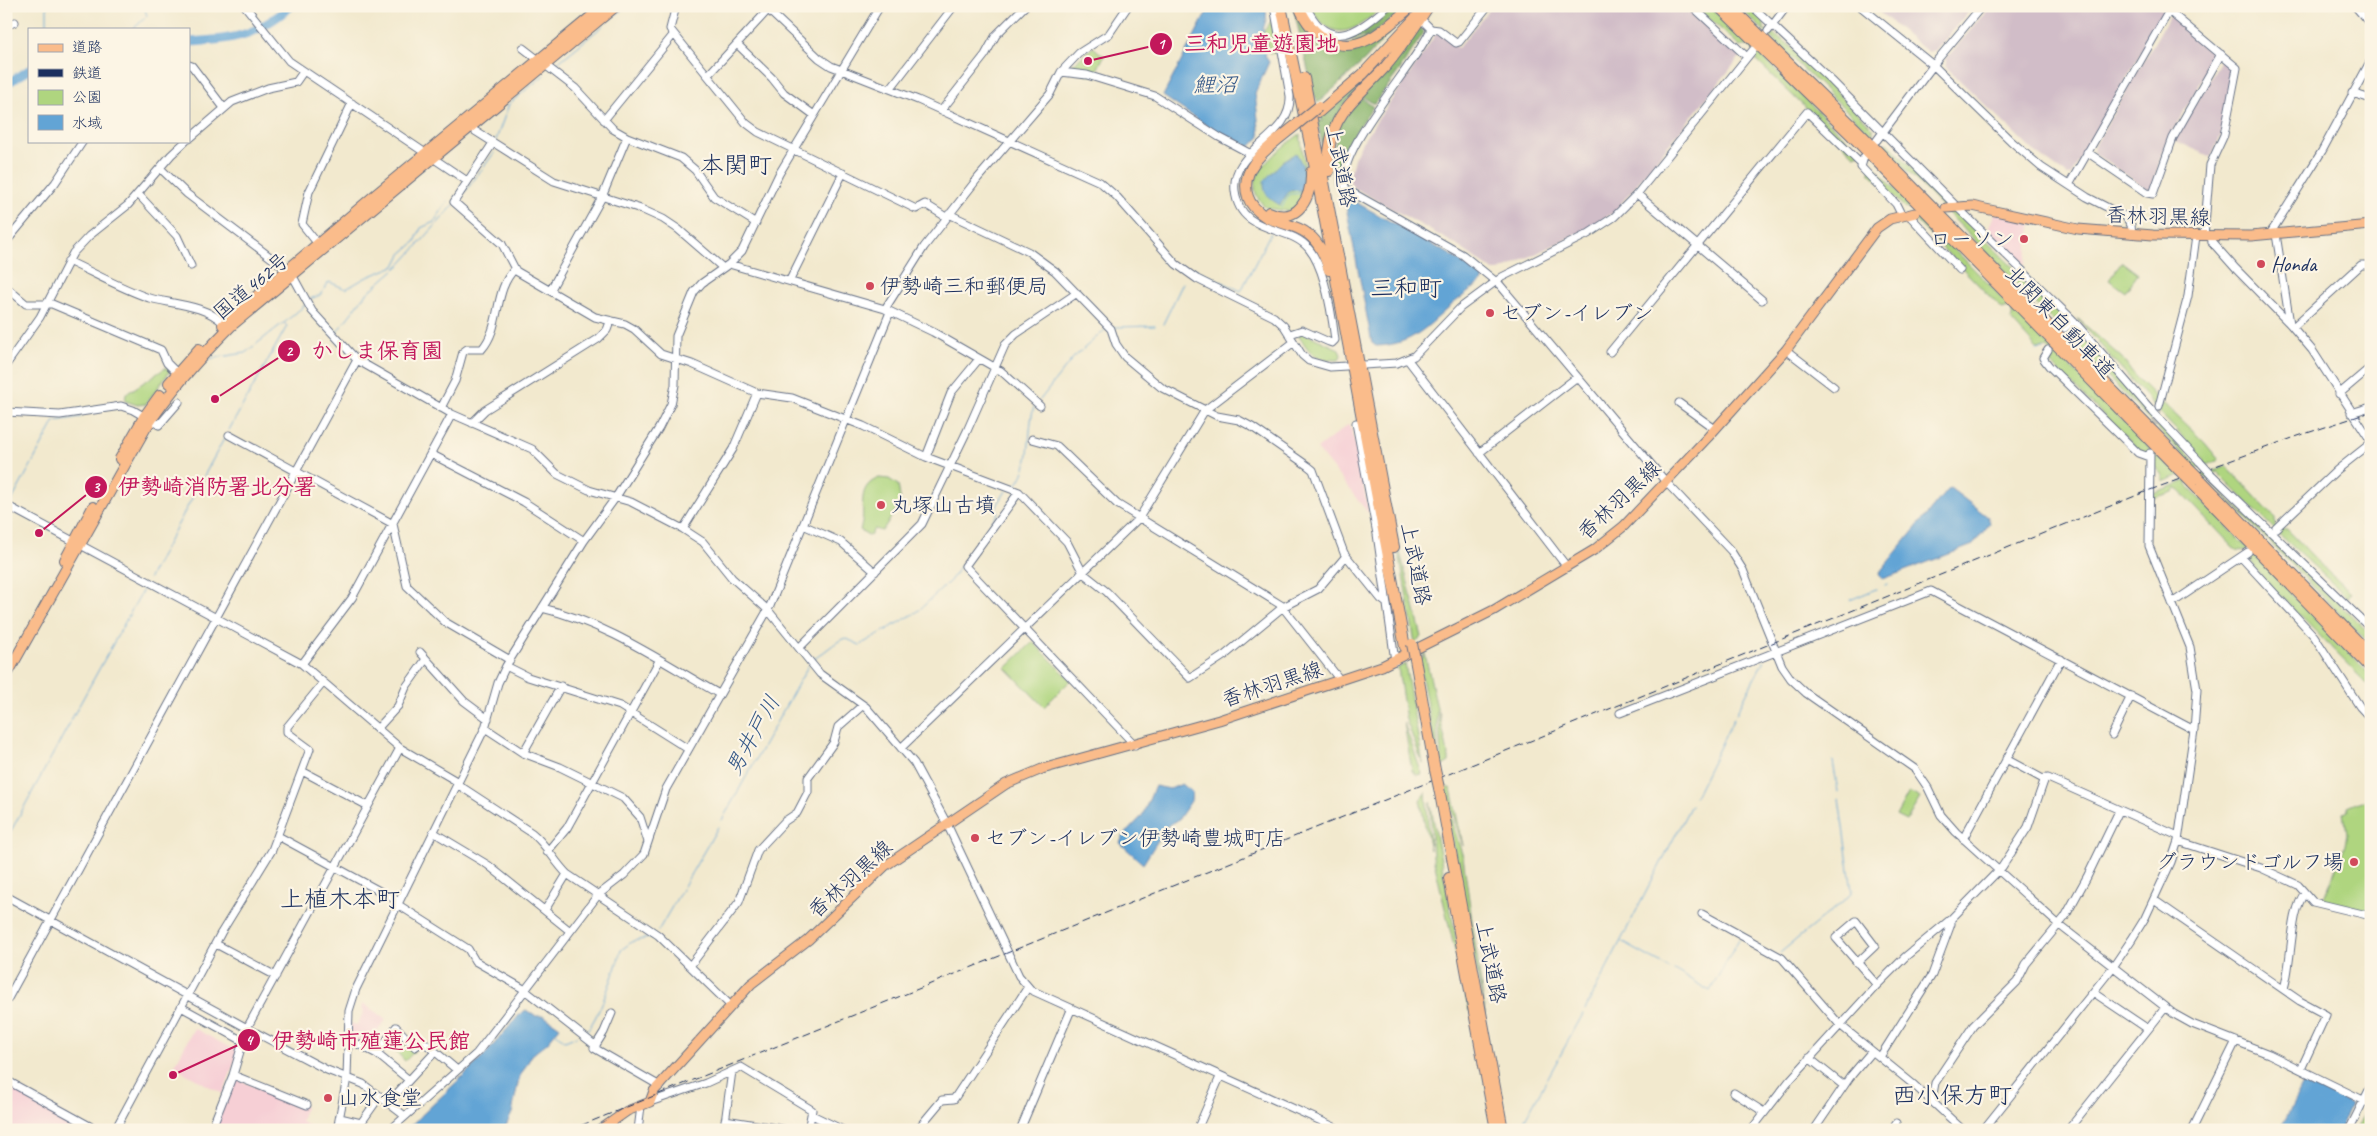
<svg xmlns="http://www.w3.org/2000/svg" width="2377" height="1136" font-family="Caveat,'Klee One',sans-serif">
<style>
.built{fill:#f6cfd5}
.industrial{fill:#d1bdc8}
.green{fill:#afd57f;stroke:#65826e}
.forest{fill:#8bb66e;stroke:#537266}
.water{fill:#62a4d5;stroke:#3e6a9a}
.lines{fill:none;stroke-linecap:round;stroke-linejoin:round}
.stream{stroke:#62a4d5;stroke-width:1}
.river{stroke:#62a4d5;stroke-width:9}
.minor-tunnel{stroke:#c7c4b8;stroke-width:7;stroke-dasharray:7 3.5;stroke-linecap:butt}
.minor-casing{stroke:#667085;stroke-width:9}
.major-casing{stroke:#667085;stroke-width:11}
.highway-casing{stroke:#667085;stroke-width:12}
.minor{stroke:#fff;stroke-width:7}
.major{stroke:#fabc8b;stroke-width:9}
.highway{stroke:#fabc8b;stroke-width:10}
.rail{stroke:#1b2f5e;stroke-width:1;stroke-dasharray:8 4;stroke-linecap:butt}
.minor-bridge-casing{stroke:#667085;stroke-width:9;stroke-linecap:butt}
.highway-bridge-casing{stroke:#667085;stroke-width:12;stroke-linecap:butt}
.minor-bridge{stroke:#fff;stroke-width:7}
.highway-bridge{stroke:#fabc8b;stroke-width:10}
.poi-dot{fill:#d1495b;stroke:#fcf5e5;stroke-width:2}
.labels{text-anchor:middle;stroke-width:4.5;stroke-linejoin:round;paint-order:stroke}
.street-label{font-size:21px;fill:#1b2f5e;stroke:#fcf5e5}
.poi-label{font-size:21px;fill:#1b2f5e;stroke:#fcf5e5;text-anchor:start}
.water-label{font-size:22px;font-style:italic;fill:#345888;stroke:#fcf5e5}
.quarter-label{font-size:24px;fill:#1b2f5e;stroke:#fcf5e5}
.leader{fill:none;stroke:#c2185b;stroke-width:2}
.callout-dot{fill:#c2185b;stroke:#fcf5e5;stroke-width:2}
.mark-label{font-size:15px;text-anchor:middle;font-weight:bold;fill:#fff}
.callout-label{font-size:22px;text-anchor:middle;font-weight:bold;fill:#c2185b;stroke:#fcf5e5;stroke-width:4.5;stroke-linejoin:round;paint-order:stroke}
</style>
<rect width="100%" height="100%" fill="#fcf5e5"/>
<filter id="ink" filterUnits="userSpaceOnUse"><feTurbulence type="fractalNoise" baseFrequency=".02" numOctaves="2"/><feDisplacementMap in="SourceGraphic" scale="10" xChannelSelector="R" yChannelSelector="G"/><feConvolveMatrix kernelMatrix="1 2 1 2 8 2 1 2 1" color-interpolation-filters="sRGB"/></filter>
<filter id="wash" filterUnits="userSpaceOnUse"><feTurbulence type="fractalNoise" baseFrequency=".0096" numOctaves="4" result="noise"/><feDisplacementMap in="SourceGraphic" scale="20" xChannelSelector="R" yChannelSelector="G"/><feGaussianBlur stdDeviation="1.12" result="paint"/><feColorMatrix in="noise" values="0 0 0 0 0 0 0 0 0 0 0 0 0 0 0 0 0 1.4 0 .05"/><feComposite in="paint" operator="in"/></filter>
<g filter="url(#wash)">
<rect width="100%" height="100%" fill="#f2e9ce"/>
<path class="built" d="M1995 213 2032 222 2025 265 1988 229Z
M1349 424 1352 429 1369 514 1317 449Z
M363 1003 386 1020 365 1047 351 1039V1023L357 1025 364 1011 361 1008Z
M194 1028 238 1052 223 1094 174 1067Z
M234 1078 305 1107 301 1122 318 1130H214Z
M6 1084 91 1130H6Z"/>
<path class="industrial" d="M1492 6H1688L1740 53V57L1614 212 1591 227 1500 271H1494L1455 244 1353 187 1349 180 1354 158 1362 142 1419 61 1436 33 1441 34 1458 48Z
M1872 6H1973L1936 50 1928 52Z
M1991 6H2158L2163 10V14L2071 175 2068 176 2033 151 1946 67V59Z
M2169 17H2172L2214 54 2215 58 2169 137 2162 153 2152 188 2149 190 2094 153 2093 149Z
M2222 58 2234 68 2221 135 2211 157 2174 140Z"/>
<path class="green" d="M1309 6H1384C1354 32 1334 46 1309 6Z
M1695 6H1708L1727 22 1860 153 1854 155 1757 61 1756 53 1749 46H1740Z
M1738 6H1749L1764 21V29C1772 36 1781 37 1788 44L1873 128V136Z
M1272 20 1278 52 1270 54 1264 31Z
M1093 47 1104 56 1094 76 1066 70Z
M1300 134 1308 186 1296 207 1286 211 1267 208C1233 181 1279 150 1300 134Z
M1888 143 1939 195 1948 210 1957 212 2023 277 2025 290H2037L2064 316 2063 326 2068 329 2077 330 2149 415 2198 464 2205 461 2161 414 2077 318 2122 358 2132 373 2157 398 2156 404 2161 407 2162 402 2204 442 2219 460 2163 482V475L2153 464V454L2140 451 2049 362 2050 352 2046 348 2037 349 2011 320 2012 310 2009 307 2002 309 1916 221 1917 216 1912 209 1905 208 1870 173 1869 162 2169 468 2194 466 1882 145Z
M2122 262 2138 274 2125 292 2109 280Z
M1302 332 1339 349 1341 355 1339 360C1313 360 1311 353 1297 334Z
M167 367 170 371 146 404 137 405 125 401 126 394Z
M2227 466 2275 518V525L2279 529H2287L2329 573 2351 592 2348 598 2277 532 2217 472 2209 475V479C2261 532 2318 581 2371 635V646L2207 478 2204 477 2186 484 2371 676V688L2261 576 2250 560V554L2245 551 2236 550 2180 491 2175 488 2173 492 2153 498V493Z
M879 478 889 479 898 485 901 503 882 531 874 529 870 536 860 530C868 510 853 488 879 478Z
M1396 537 1422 637 1415 643Z
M1033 642 1071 680 1044 707 1006 668Z
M1423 652 1425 654 1437 708V757L1418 657H1426L1423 654H1418Z
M1405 664 1423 764 1406 720 1398 668Z
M1439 712 1449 758V762L1441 767Z
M1404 723 1422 774 1417 775 1412 771Z
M1445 786 1451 789 1463 846 1446 791Z
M1426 792 1430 850 1420 800Z
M1909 792 1920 798 1906 821 1896 816Z
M1444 796 1463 857 1485 1014Z
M2371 797V914L2326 903 2324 899 2345 845 2347 833 2344 813 2348 811 2347 807Z
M1430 802 1470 1011H1469L1433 857Z
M403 1040 414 1052 405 1061 395 1050Z
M2371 1111V1130H2356L2364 1113Z"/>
<path class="forest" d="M1293 6H1297L1342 48 1400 21 1365 60 1318 103 1313 92Z
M1391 8 1401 10C1381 30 1369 37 1341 41L1343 38 1363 32Z
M1419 26 1424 32 1399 71 1374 104 1363 97 1362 98 1373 107 1345 147 1336 185H1334L1331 164 1339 124Z
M1397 42 1395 51 1342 107 1325 158 1317 120 1323 121 1320 116Z"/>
<path class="water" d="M1210 6H1260L1266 9C1268 23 1263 23 1263 33 1263 42 1268 47 1265 56L1269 62 1255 93 1260 137 1250 147 1210 128 1163 96Z
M1296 153 1303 166 1302 190 1289 191 1280 205C1270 199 1263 195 1264 181L1283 161Z
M1348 198 1449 254 1484 278 1483 281C1474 288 1464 295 1455 302 1428 325 1414 345 1376 346L1372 343 1345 201Z
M1950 488 1988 517 1990 523 1973 545 1883 579 1880 577 1879 573 1947 490Z
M1182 784 1192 792 1191 801 1178 820 1167 826 1143 864 1120 843 1123 836 1142 816 1155 786 1170 789Z
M526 1010 535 1016H544L560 1027 548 1042 532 1055 519 1078 512 1113 504 1130H406L482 1058 521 1013Z
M2305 1080 2351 1104 2340 1130H2280Z"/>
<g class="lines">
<path class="stream" d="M610 20 626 6
M47 29V6
M133 29 147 16 144 6
M555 65 604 25
M496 140 509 104 544 75
M465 192 494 153
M1282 207 1289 194 1304 193
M1195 269 1241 291 1270 234
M310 299 320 295 329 282 346 289 365 278 395 266 401 254 415 242 421 228 434 222 448 201
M1163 324 1183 283
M1115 327 1155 326
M336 333 366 294 402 263 453 206
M2037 350 2044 349
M208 359 245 353 283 323
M1040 400 1073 358 1106 329
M229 430 287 326 284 323 305 305
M1014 487C1034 468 1026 431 1034 407
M11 502 55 421 81 417
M149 578 225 437
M1885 585 1888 584
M1850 600 1876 589
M814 659C825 652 835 642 845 638L860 645 917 612 950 581 998 513 996 507 1006 491
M1736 714 1764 660
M71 720 145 586
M1833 761 1838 792
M1695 797 1734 718
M722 820 808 666
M6 840 70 723
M658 931 718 827
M1622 942 1669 968
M1780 953 1848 897 1852 891 1839 799
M1674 970 1710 991 1739 939
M1585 1010 1691 805
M555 1032 565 1041 577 1036
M585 1032C597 1024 617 966 621 950L633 941 655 937
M1519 1130 1583 1014"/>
<path class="river" d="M189 42C235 39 254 37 291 6
M6 84 29 70"/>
</g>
</g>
<g filter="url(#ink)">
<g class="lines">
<path class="minor-tunnel" d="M2153 435 2159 406"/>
<defs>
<path id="minor" d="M245 6 289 61 467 181
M676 6 670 29 746 123 758 132 916 209 925 204 946 217
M764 6 819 58 831 66 918 100 1100 182 1117 197 1176 264 1197 279 1274 317 1284 326 1302 355 1309 361 1330 367 1397 363 1414 356 1460 308 1502 277 1588 234 1614 217 1637 194 1753 50
M1274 6 1290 96C1292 139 1230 148 1235 191 1240 236 1290 224 1309 249 1325 268 1332 315 1335 340L1332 343 1329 342 1302 330 1290 334
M1306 6C1328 55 1360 31 1388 6
M1692 6 1747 57
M1752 6 1832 81 1956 206 2072 319 2153 412 2200 462
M1860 6 1933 65 2011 141 2041 167 2087 197 2126 217 2131 225 2132 234
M2163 6 2237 68 2224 135 2210 165 2204 236
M2355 6 2371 25
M1424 22 1431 29C1417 64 1330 155 1346 189L1463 255 1500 285 1666 482 1731 551 1743 570 1782 666 1791 679 1806 693 1915 769 1928 788 1941 815 1956 832 2058 924 2174 1014 2192 1024 2269 1054 2371 1104
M6 26 15 22
M1431 29 1439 30 1456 43 1459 42 1488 6
M1768 31 1787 6
M737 44 772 78 784 93 814 115
M523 48 575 88 613 129 627 137 681 158 695 170 714 197 756 223
M189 65 192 66 224 108
M1061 72 1087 75 1155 96 1219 137 1251 154
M708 75 768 10
M890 89 954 6
M2352 93 2371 99
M941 111 985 55 996 35 1025 6
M604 120 674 34
M470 125 475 131 554 181 641 209 663 219 678 229 723 268
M189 139 232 102 268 88 296 82 303 72
M1877 140 1938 59 1982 6
M493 143 454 202 502 244 516 271 595 317 625 324 634 329 661 354 692 364 757 393 792 398 863 426 926 457 1019 492 1067 542 1083 573 1107 592 1190 678 1225 655 1283 607 1318 589 1346 556
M2087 152 2147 193 2153 194 2173 138 2221 54
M1864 157 1861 167 1896 204 1902 216
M160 168 187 194 282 266 295 280 312 311 357 360 452 414 532 449 557 474 589 490 631 502 683 529 703 542 732 578 768 610 820 674 866 707 914 763 947 824 1019 976 1031 990 1341 1130
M2069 185 2169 11 2174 6
M138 194 177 236 191 266
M1637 194 1762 300
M949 214 1029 252 1055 271 1111 329 1116 344 1125 357 1162 388 1217 416 1239 420 1252 427 1308 466 1313 470 1344 553 1381 599 1385 602
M1908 214 1960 270
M2270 234 2322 151 2371 60
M2276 234 2290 324
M2211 236 2212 242 2236 269 2290 324 2312 350 2371 441
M6 242 55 183 83 141
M318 244 302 224 309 192 352 103
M68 261C94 273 122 289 149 298 172 304 207 305 224 324
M729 264 885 309 933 332 1001 371 1040 406
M790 280 843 173
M6 287 26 304H52L161 350 167 363 177 373
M550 291 602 197 627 137
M885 309 924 247 978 178 1050 94 1061 72 1079 53 1109 34 1128 6
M2293 327 2361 265H2371
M2065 328 2074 321
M1786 350 1834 387
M2048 350 2043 358 2049 366 2138 453 2149 457
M1610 352 1807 112 1861 164
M1408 360 1567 567
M6 365 40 317 73 253 89 236 128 205 171 155 186 141
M2339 394 2371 367
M1679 403 1715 429
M2159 406 2188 296 2196 236
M441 408 455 381 463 352 467 349H482C502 326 493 290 515 269
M6 412 60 415 121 406 133 410 159 425 179 402
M2351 413 2371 407
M472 423 485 410 598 339 607 330 610 322
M1356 423 1377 534 1395 661
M229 435 393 524 407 586 445 622 510 660
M1032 439 1057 446 1117 504 1281 605 1340 680
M1479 453 1577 377
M431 454 524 502 584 541
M926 457 951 393 979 359
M2212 475 2371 629
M1019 492 965 566 1135 745
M6 505 302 664 400 748 458 782
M803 525 841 542 875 572
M2276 528 2337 470 2371 443
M683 529 733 449 757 393
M2241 557 2314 636 2360 707 2371 719
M2172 603 2248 552
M542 608C607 623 662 662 719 694
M799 648 922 524 967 431 1005 345 1016 334 1077 293
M420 652 464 701 488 719
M302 664 352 598 452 414
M506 666 528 677 620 706 688 749
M1620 713 1931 591 2194 730
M485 728 523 753 560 767 623 798 640 817 648 842
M377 729 398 706 406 687 426 659
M2112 735 2131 696
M901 748 1139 518 1205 410 1294 342
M523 753 561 686
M2006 759 2043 779 2048 778 2178 836
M302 771 368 806
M457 784 532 833C546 844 554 861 567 874L658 935 731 1006
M433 832 488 865 570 931
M278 836 398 901
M1963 839 2061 659
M2178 841 2261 868 2298 885 2313 902 2371 916
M547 852 567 828 659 661
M6 896 247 1028 327 1070 363 1084 405 1116
M2154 900 2300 1001 2326 1015 2301 1069
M397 904 468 949 475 961 522 988 596 1046
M545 910 567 874
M1702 914 1782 958 1840 1025 1914 1085 1963 1130
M216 944 276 976
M1857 963 1875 946 1856 921 1836 938 1877 985
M690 966 739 902 758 850 785 821 797 813 808 792V778L834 742 838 727 863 705
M2284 988C2292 965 2290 909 2305 893
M2093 992 2148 1029
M6 1002 357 360
M181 1007 243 1041
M612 1013 604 1032 594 1048 660 1086
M348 1039 377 1054 409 1080
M377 1054 396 1027 415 1047 422 1042 425 1043 457 1070
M1880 1057 1932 975 1951 924V919
M1809 1058 1844 1086
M233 1075 307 1105
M6 1080 97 1130
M1734 1093 1764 1112
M1932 1100 1935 1083 1973 1026 2017 982 2026 964 2065 917 2087 877 2119 811
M650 1102 706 1083 741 1067 812 1110 808 1130
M388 1103 435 1052
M812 1115 843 1130
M340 1118 361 1123 380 1096
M725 1120 788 1130
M115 1130 221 933 272 850 310 749 287 732V727L323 683
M211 1130 233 1075 247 1028 400 748
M337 1130 347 1078 349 1011 356 989 485 728 498 683 506 666 584 541 616 497 659 428 671 404 675 385 676 336 694 292 702 283 729 264 742 251 779 174 880 6
M390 1130 477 1053 598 895 624 875 644 854 666 789 770 606 890 312
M638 1130 641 1106
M724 1130 732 1071
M917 1130 942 1100 954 1099 1028 987
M1020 1130 1071 1010
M1197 1130 1220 1077
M1751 1130 1790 1080 1877 985 1905 957 1951 919 2002 867 2028 827 2045 778
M1814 1130 1850 1077 1872 1051
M1892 1130 1896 1123
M1983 1130 2113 967 2132 939 2145 918 2171 862 2178 841 2194 730 2197 690 2190 647 2149 546 2150 453
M2068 1130 2165 1008
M2192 1130 2236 1041
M2349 1130 2371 1086"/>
<path id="major" d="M1946 208 1972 206 2078 229 2153 235 2251 236 2371 225
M600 1130 627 1111 650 1102 654 1091 751 984 808 940 885 866 1006 784 1042 769 1219 720 1382 666 1494 610 1594 550 1624 526 1708 437 1786 350 1877 228 1890 219 1915 213"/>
<path id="highway" d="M1281 6 1315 168 1405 647
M1299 6C1311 36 1338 55 1369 39 1385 31 1398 17 1412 6
M1718 6 1851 135 2179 470
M1730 6 1856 129 2188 467
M1304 78 1394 547
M1319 112 1363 74 1418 15
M1296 125C1276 142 1237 165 1248 197 1251 206 1258 212 1266 217 1279 224 1296 224 1308 234 1320 243 1325 257 1329 270
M1329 171C1325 116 1353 103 1386 66 1402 47 1415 27 1428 7
M1269 212C1298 226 1312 196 1311 172
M223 325 374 196 604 6
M169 383 199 349
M120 459 144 417 160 395
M2201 480 2371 655
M2192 483 2371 668
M65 560 93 507
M1415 659 1435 770
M6 676 145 429C170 391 199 358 231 326L616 6
M1439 788 1503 1130
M1449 878 1496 1130"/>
</defs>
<use href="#minor" class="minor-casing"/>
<use href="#major" class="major-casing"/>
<use href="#highway" class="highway-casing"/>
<use href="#minor" class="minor"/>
<use href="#major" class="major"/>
<use href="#highway" class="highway"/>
<path class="rail" d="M570 1130 2150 490 2298 436 2371 412"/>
<defs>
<path id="minor-bridge" d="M2200 462 2212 475"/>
<path id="highway-bridge" d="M1296 125 1318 107
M2188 467 2201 480
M2179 470 2192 483
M1412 644 1415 659
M1435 770 1439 788"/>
</defs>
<use href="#minor-bridge" class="minor-bridge-casing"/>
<use href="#highway-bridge" class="highway-bridge-casing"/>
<use href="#minor-bridge" class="minor-bridge"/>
<use href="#highway-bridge" class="highway-bridge"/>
</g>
</g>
<g class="poi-dot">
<circle cx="2024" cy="239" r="5"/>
<circle cx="2261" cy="264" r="5"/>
<circle cx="870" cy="286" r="5"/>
<circle cx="1490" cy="313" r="5"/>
<circle cx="881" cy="505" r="5"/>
<circle cx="975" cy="838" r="5"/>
<circle cx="2354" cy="862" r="5"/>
<circle cx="328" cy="1098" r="5"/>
</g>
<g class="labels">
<g class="street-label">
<text transform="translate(1341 166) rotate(79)" y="7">上武道路</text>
<text transform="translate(2158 216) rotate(2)" y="7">香林羽黒線</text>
<text transform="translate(251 286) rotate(-40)" y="7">国道462号</text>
<text transform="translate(2060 322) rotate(46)" y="7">北関東自動車道</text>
<text transform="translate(1619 500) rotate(-43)" y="7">香林羽黒線</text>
<text transform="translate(1416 564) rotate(79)" y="7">上武道路</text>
<text transform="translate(1272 684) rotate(-18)" y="7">香林羽黒線</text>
<text transform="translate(850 879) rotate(-42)" y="7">香林羽黒線</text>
<text transform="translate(1491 962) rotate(79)" y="7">上武道路</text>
</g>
<g class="poi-label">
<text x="2014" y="246" text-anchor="end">ローソン</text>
<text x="2271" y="271">Honda</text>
<text x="880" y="293">伊勢崎三和郵便局</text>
<text x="1500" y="320">セブン-イレブン</text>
<text x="891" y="512">丸塚山古墳</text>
<text x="985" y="845">セブン-イレブン伊勢崎豊城町店</text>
<text x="2344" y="869" text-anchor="end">グラウンドゴルフ場</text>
<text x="338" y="1105">山水食堂</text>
</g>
<g class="water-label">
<text x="1215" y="92">鯉沼</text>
<text transform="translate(752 735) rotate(-61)" y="8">男井戸川</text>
</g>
<g class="quarter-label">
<text x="736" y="173">本関町</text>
<text x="1406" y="296">三和町</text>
<text x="340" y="907">上植木本町</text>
<text x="1952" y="1103">西小保方町</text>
</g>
</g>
<path class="leader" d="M1088 61L1161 44M215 399L289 351M39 533L96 487M173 1075L249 1040"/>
<g class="callout-dot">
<circle cx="1088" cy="61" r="5"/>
<circle cx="215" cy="399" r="5"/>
<circle cx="39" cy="533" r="5"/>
<circle cx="173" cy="1075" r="5"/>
<circle cx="1161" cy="44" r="12"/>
<circle cx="289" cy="351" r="12"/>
<circle cx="96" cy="487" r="12"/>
<circle cx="249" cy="1040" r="12"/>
</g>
<g class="mark-label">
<text x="1161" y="49">1</text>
<text x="289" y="356">2</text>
<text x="96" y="492">3</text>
<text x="249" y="1045">4</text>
</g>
<g class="callout-label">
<text x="1261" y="51">三和児童遊園地</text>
<text x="377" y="358">かしま保育園</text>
<text x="217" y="494">伊勢崎消防署北分署</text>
<text x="371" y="1048">伊勢崎市殖蓮公民館</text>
</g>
<rect width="2377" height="1136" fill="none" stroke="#fcf5e5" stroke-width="25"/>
<rect x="28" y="28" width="162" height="115" fill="#fcf5e5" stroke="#a2a6af"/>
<rect x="38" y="44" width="25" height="8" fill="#fabc8b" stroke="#a2a6af"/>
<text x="72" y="52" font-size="15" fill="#1b2f5e">道路</text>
<rect x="38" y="69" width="25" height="8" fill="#1b2f5e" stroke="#a2a6af"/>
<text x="72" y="78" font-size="15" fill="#1b2f5e">鉄道</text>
<rect x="38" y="90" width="25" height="15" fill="#afd57f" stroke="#a2a6af"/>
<text x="72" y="102" font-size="15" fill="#1b2f5e">公園</text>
<rect x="38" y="115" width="25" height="15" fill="#62a4d5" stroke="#a2a6af"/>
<text x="72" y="128" font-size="15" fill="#1b2f5e">水域</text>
</svg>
